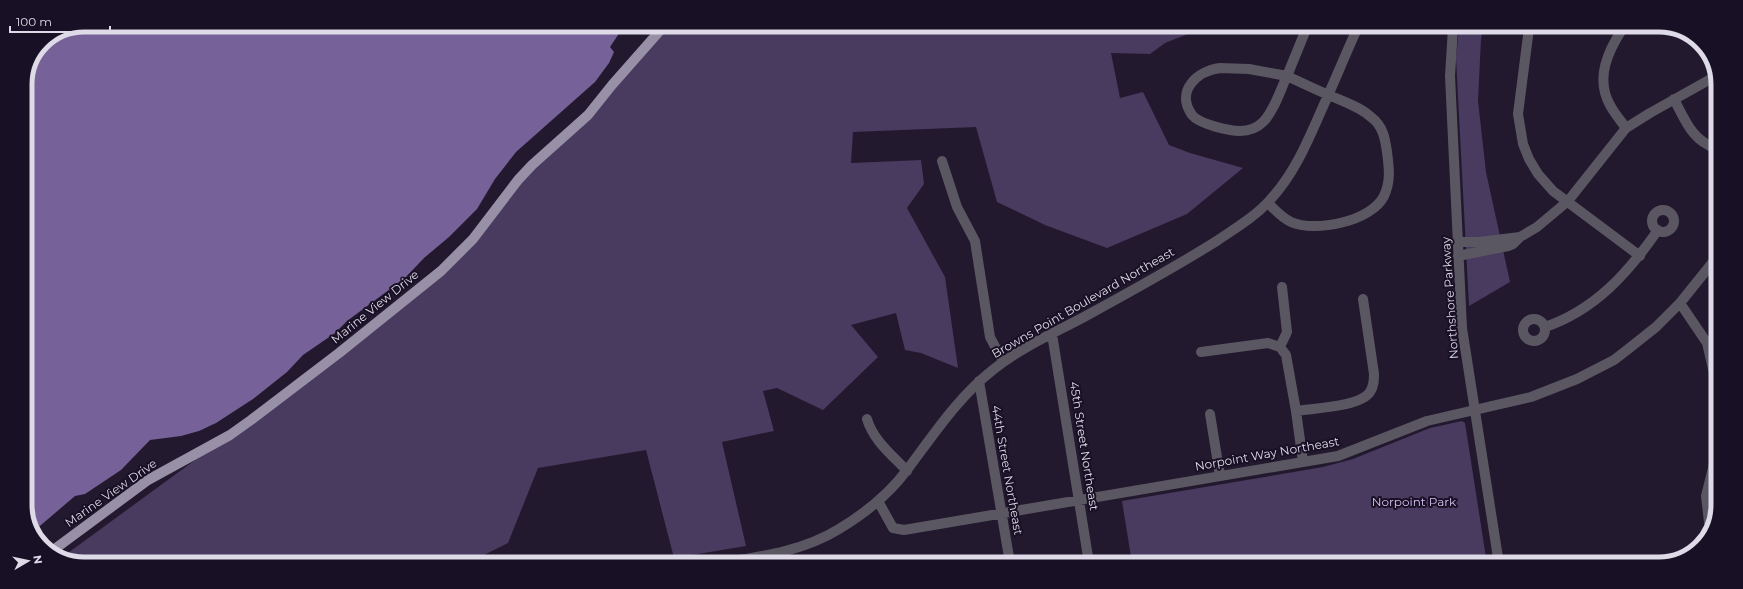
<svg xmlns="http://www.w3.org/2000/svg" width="1743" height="589" font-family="Montserrat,sans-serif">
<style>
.green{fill:#493a5f}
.water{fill:#766198}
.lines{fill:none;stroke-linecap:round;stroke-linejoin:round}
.minor{stroke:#5b5762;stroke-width:10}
.major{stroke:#9890a7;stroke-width:10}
.labels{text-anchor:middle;stroke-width:4;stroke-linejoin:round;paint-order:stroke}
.street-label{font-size:12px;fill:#dfdae8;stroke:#181024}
.park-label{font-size:12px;fill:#d4c2f4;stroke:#181024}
.rim{fill:none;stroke:#dfdae8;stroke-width:5}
</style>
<rect width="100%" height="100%" fill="#22192e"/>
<path class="green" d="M661 26 1206 27 1165 43 1150 54 1111 53 1120 98 1143 92 1169 145 1190 153 1243 168 1187 214 1107 248 1045 225 997 202 976 127 853 132 851 163 921 160 924 184 907 208 945 277 958 368 921 353 905 350 896 313 851 325 878 357 823 410 777 388 763 391 774 431 722 442 746 546 674 558 646 450 538 468 508 543 470 562 66 561 61 558 276 401 441 271 625 70Z
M1459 28H1483L1481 39 1478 101 1486 172 1510 282 1469 306 1456 58Z
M1462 421 1465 423 1487 564 1132 563 1122 501 1323 467 1353 459 1430 428Z"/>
<path class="water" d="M85 25 624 26 610 47 614 52 609 63 595 82 516 152 495 179 477 209 449 237 424 258 405 278 347 321 335 333 303 355 287 372 253 399 216 423 199 431 181 436 150 440 121 470 85 494 75 496 34 531 25 509V81L43 42Z"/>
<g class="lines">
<path class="minor" d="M1453 28 1450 76 1462 328 1499 564
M1529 28 1518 114 1523 144 1529 159 1538 174 1553 191 1640 256
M1623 28C1608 51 1595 78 1610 105 1614 113 1621 121 1626 128
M1220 68 1249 69 1287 76C1280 91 1274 111 1263 122 1257 128 1249 131 1240 131 1229 131 1199 124 1192 115 1175 91 1197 71 1220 68Z
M1674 99C1686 122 1692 140 1717 149
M942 161 957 207 975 241 990 337 1003 362
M1268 203C1275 210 1282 218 1291 222 1315 233 1372 221 1384 196 1391 181 1389 167 1387 152 1385 138 1383 126 1371 117 1360 107 1345 102 1331 96 1316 90 1302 83 1287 76L1307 27
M1652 221a11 11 0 1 1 22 0a11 11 0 1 1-22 0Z
M1458 242H1479L1520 237
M1458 256 1508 246 1513 244 1520 237 1537 227 1568 201 1626 128 1650 113 1716 76
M1680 303 1707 343 1716 382
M1523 330a11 11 0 1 1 22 0a11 11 0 1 1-22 0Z
M1545 327C1595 310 1628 273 1658 230
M1052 334 1089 563
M1280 347 1287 332 1282 287
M1201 352 1268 343 1280 347 1286 355 1296 411 1303 462
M979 381 1010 563
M1296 411C1314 408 1360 407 1370 392 1374 386 1374 380 1374 374L1363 299
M1210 414 1220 476
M867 419C873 440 892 455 907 471
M878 501 893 528 904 530 1338 456 1427 421 1531 397 1577 379 1614 360 1627 350 1656 327 1680 303 1717 257
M1710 531 1706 496 1715 460
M727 562C766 556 805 550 839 529 864 514 889 494 907 470 934 434 958 397 994 369 1020 348 1054 333 1084 317 1128 293 1172 269 1215 242 1234 229 1255 217 1270 200 1294 174 1307 143 1321 111 1334 83 1345 55 1358 27"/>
<path class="major" d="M52 551 148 480 230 435 251 420 339 353 441 271 473 239 518 180 532 165 588 115 612 85 664 26"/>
</g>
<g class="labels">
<g class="street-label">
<text transform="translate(1450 298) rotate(-94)" y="4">Northshore Parkway</text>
<text transform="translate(1083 303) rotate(-30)" y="4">Browns Point Boulevard Northeast</text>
<text transform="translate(375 307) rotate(-39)" y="4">Marine View Drive</text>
<text transform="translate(1084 446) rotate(81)" y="4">45th Street Northeast</text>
<text transform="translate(1267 454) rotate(-10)" y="4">Norpoint Way Northeast</text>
<text transform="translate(1007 470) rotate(80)" y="4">44th Street Northeast</text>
<text transform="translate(111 493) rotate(-35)" y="4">Marine View Drive</text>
</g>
<g class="park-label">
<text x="1414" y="506">Norpoint Park</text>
</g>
</g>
<path d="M0 0H1743V589H0ZM84 32H1659A52 52 0 0 1 1711 84V505A52 52 0 0 1 1659 557H84A52 52 0 0 1 32 505V84A52 52 0 0 1 84 32Z" fill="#181024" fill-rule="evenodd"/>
<path class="rim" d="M84 32H1659A52 52 0 0 1 1711 84V505A52 52 0 0 1 1659 557H84A52 52 0 0 1 32 505V84A52 52 0 0 1 84 32Z"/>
<g transform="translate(28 561) rotate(81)" stroke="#181024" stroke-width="3" paint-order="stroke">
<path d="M0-3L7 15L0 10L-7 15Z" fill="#dfdae8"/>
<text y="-6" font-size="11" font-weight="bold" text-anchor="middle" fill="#dfdae8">N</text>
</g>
<path d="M10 26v6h100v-6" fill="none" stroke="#dfdae8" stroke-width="2"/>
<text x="16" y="26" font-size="12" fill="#dfdae8" stroke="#181024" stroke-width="3" paint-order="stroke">100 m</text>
</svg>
